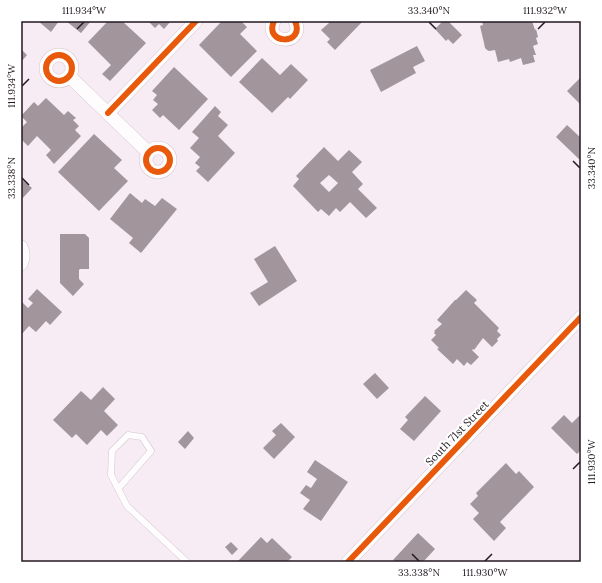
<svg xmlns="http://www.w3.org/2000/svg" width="602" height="583" font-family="Lora,serif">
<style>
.building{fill:#a2969c;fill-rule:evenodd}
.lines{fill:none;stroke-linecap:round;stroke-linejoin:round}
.service-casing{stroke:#d2c7d0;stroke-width:7}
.minor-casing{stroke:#d2c7d0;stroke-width:14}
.service{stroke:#fefcfd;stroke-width:6}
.minor{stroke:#fefcfd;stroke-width:13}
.cycleway-casing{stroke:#fff;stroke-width:8}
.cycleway{stroke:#e8590c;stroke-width:6}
.ticks{fill:none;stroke:#231921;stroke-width:1.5}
.labels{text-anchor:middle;stroke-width:4;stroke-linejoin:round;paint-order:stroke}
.street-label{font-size:11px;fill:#231921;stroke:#fff}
.neatline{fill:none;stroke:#231921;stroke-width:1.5}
.ticks-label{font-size:10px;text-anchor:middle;fill:#231921}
</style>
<rect width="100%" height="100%" fill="#f7ebf4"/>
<path class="building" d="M38 21H59L51 32Z
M66 21H91L81 33Z
M108 21H122L146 43 110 81 102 74 111 65 88 42Z
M148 21H171L164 29 159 24 155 28Z
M222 21H241L247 27 240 34 257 51 231 77 199 45Z
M327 21H363L335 50 327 42 330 39 321 30 329 23Z
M443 21H448L462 35 453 44 448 39 446 41 435 29Z
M482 21H532L535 30 536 29 538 37 536 38 538 44 533 46 536 55H533L535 62 523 65 521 58 510 62 509 59 498 62 495 50 489 51 487 50 485 48 484 43 480 26 483 25Z
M417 46 425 61 413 67 416 73 381 92 370 70Z
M21 49 27 55 21 62Z
M262 58 280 75 291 64 308 80 290 99 288 97 272 113 239 82Z
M174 67 208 99 179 130 163 115 160 118 152 110 158 104 153 100 157 95 152 91Z
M581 77V105L567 91Z
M46 98 64 115 68 111 76 118 73 120 79 126 75 130 81 136 54 164 46 155 51 150 37 136 28 146 21 139V128L27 122 21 116 34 102 38 106Z
M215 106 221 112 218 116 228 125 218 136 235 153 208 182 196 171 200 167 195 163 200 157 190 148 199 138 192 132Z
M567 125 581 138V161L556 137Z
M94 134 122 160 114 168 128 181 99 211 58 172Z
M324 147 338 161 349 150 362 162 352 172 363 184 358 189 377 208 366 218 350 202 340 212 336 208 329 216 321 209 318 212 293 186 299 179 296 176ZM329 175 338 183 329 192 320 183Z
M21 179 32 188 21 200Z
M130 193 142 203 145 199 155 206 162 198 177 209 141 253 129 243 133 238 110 219Z
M60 234H85L89 238V269H80L79 270V279L84 284 73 296 60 283Z
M275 246 297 281 259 306 250 293 268 282 254 259Z
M37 289 62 312 50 325 46 321 36 332 29 326 21 335V301L28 308 33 303 28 299Z
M466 290 477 300 474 303 499 328 497 331 501 335 497 339 498 341 492 347 483 338 474 350 473 349 472 350 479 357 471 365 467 362 464 366 457 359 453 364 437 349 439 348 431 340 436 335 434 333 435 331H434L442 324 437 320 455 300H456Z
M375 373 389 388 377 399 363 384Z
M103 387 115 399 104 411 118 425 107 436 101 430 87 445 76 434 72 438 53 420 81 391 91 400Z
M425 396 441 411 414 441 400 429 408 420 405 417Z
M581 414V450L577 454 551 428 564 415 572 423Z
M281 423 295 437 274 459 263 448 276 435 272 431Z
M188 431 194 438 185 449 178 442Z
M315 460 348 482 321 521 303 509 310 500 300 493 306 485 311 488 317 479 307 472Z
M506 463 516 474 519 471 534 487 500 522 506 528 494 541 473 519 479 513 470 504 478 496 476 493Z
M418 533 435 549 423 562H396L393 560Z
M261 537 267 543 272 538 292 557 287 562H240L238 561Z
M231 542 238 549 232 555 225 547Z"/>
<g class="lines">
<defs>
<path id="service" d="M118 489 151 451 142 437 128 435 112 451 111 475 127 506 187 562"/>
<path id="minor" d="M274 21C263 45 306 46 295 21
M46 68a13 13 0 1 1 26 0a13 13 0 1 1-26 0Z
M69 76 148 152
M108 113 196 21
M146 160a12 12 0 1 1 24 0a12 12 0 1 1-24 0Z
M21 247C24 253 24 258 21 264
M348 562 581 317"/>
</defs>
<use href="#service" class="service-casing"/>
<use href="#minor" class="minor-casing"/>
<use href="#service" class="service"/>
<use href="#minor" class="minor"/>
<defs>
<path id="cycleway" d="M274 21C263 45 306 46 295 21
M46 68a13 13 0 1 1 26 0a13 13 0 1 1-26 0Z
M108 113 196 21
M146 160a12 12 0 1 1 24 0a12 12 0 1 1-24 0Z
M348 562 581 317"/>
</defs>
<use href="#cycleway" class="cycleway-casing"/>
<use href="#cycleway" class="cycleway"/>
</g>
<path class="ticks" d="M429 22 436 29M77 29 84 22M538 29 545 22M22 86 29 79M573 161 580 168M22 178 29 185M573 469 580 462M412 554 419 561M485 561 492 554"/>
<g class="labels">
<g class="street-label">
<text transform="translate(457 433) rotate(-46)" y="4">South 71st Street</text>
</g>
</g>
<rect width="602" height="583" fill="none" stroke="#ffffff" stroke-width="44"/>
<rect x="22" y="22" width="558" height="539" class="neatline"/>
<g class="ticks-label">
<text x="84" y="14">111.934°W</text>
<text x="429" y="14">33.340°N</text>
<text x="545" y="14">111.932°W</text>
<text transform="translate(11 86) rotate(-90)" y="4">111.934°W</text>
<text transform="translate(591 168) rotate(-90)" y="4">33.340°N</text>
<text transform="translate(11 178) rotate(-90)" y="4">33.338°N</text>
<text transform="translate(591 462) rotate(-90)" y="4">111.930°W</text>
<text x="419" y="576">33.338°N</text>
<text x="485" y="576">111.930°W</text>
</g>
</svg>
